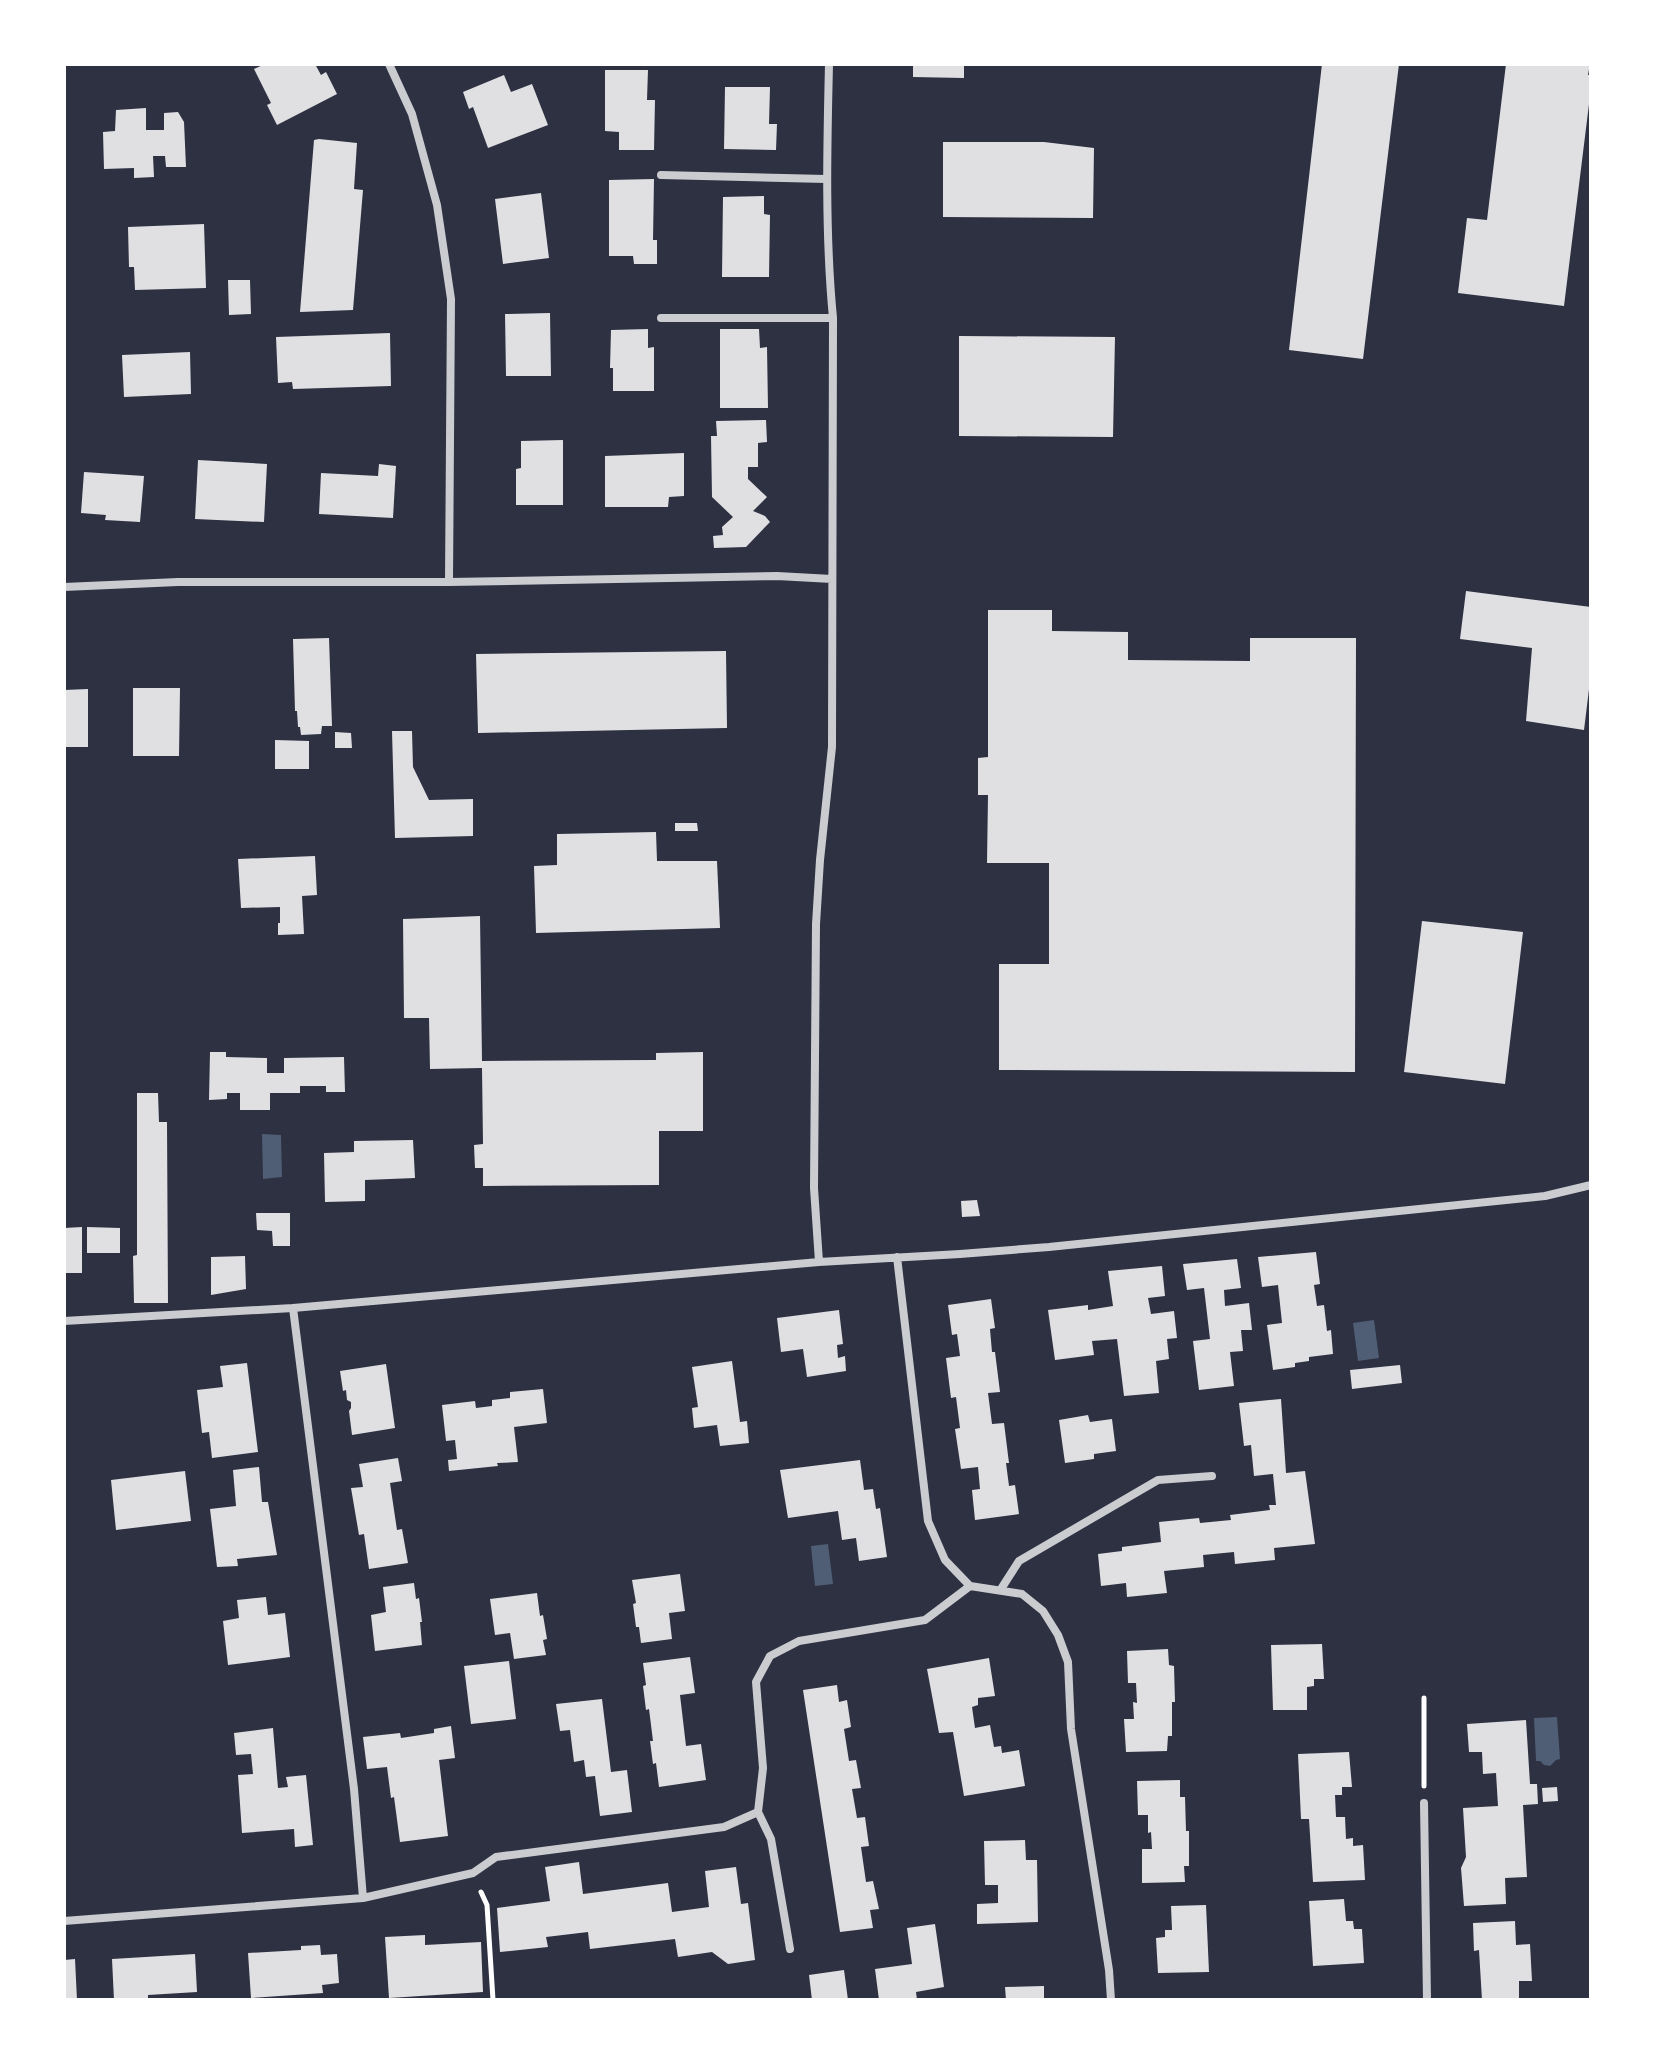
<svg xmlns="http://www.w3.org/2000/svg" width="1655" height="2064" font-family="'Fira Sans Condensed',sans-serif">
<style>
.water{fill:#4f5d75}
.building{fill:#e0e0e3}
.lines{fill:none;stroke-linecap:round;stroke-linejoin:round}
.path{stroke:#fff;stroke-width:5}
.minor{stroke:#caccd0;stroke-width:8}
</style>
<rect width="100%" height="100%" fill="#2d3142"/>
<path class="water" d="M262 1134 281 1135 282 1177 263 1179Z
M1374 1320 1379 1358 1358 1361 1353 1323Z
M828 1544 833 1584 815 1586 811 1546Z
M1557 1717 1560 1759 1556 1760 1550 1766 1544 1765 1540 1761H1536L1534 1718Z"/>
<path class="building" d="M265 64H315L321 75 326 72 337 94 277 125 267 105 271 103 254 69Z
M913 64H964V78L913 77Z
M1322 64H1399L1363 359 1289 350Z
M1506 64H1590L1588 75H1591V88L1564 306 1458 293 1467 218 1487 220Z
M605 70H648L647 100H655L654 150H619V132L605 131Z
M504 75 511 92 532 84 548 125 488 148 473 107 469 109 463 92Z
M725 87H770L769 124H777L776 150 724 149Z
M146 108V130H164V113L178 112 184 122 186 167H166L165 156H153L154 177 134 178V168L104 169 103 132 115 131 116 110Z
M319 139 357 143 354 189 363 190 353 310 300 312 314 140Z
M943 142H1044L1094 148 1093 218 943 217Z
M654 179 653 240H657V264H634L633 256H609V180Z
M541 193 549 258 503 264 495 199Z
M764 196V214L770 215 769 277H722L723 197Z
M204 224 206 288 135 290 134 267H129L128 227Z
M228 280H250L251 314 229 315Z
M550 313 551 376H506L505 314Z
M648 329V348L654 347V391H613V368H610L611 330Z
M720 329H759L760 348 767 347 768 408H720Z
M390 333 391 386 293 389 292 382 278 383 276 337Z
M959 336 1115 337 1113 437 959 436Z
M190 352 191 394 124 397 122 355Z
M766 420 767 442 758 443V467H748V479L767 497 753 511 765 516 770 522 746 547 714 548 713 536 723 535 722 527 733 517 712 497 711 436H717L716 421Z
M563 440V505H516V469L521 468V441Z
M684 453V496L669 497 668 507H605V456Z
M198 460 267 464 264 522 195 519Z
M379 464 396 466 393 518 319 514 321 473 378 476Z
M84 472 144 476 140 522 105 520 106 515 81 513Z
M1466 591 1591 607V673L1584 730 1526 721 1532 648 1460 639Z
M988 610H1052V631L1128 632V660L1250 661V638H1356L1355 1072 999 1070V964H1049V863H987L988 795H978V758L988 757Z
M329 638 332 726H322L321 734 301 735 300 727H298L297 711H295L293 639Z
M726 651 727 728 478 733 476 654Z
M133 688H180L179 756H133Z
M88 689V747H64V690Z
M392 731H412L413 767 429 800 473 799V836L395 838Z
M335 732 351 733 352 748H335Z
M275 740 309 741V769H275Z
M675 823H697L698 831H675Z
M656 832 657 861H717L720 928 536 933 534 866 557 865V834Z
M315 856 317 895 302 896 304 934 278 935V923H280V907L241 908 238 859Z
M480 916 482 1061 656 1060V1053L703 1052V1131H659V1185L483 1186V1168H475L474 1145 483 1144 482 1068 430 1069 429 1018H404L403 919Z
M1422 921 1523 932 1505 1084 1404 1072Z
M210 1052H226V1057L267 1058V1073H284V1058L344 1057 345 1092H326V1086H300V1093H270V1110H240V1093H227V1099L209 1100Z
M137 1093H158L159 1122H167L168 1303H134L133 1256 137 1255Z
M413 1140 415 1178 365 1180V1201L325 1202 324 1153 354 1152V1141Z
M977 1200 980 1216 962 1217 961 1201Z
M256 1213H290V1246H273L272 1231 257 1230Z
M82 1227V1273H64V1228Z
M87 1227 120 1228V1253H87Z
M1316 1252 1320 1284 1314 1285 1317 1306 1324 1305 1327 1331 1331 1330 1333 1354 1309 1357V1361L1295 1363V1367L1273 1370 1267 1325 1282 1323 1278 1285 1262 1287 1258 1257Z
M245 1256 246 1289 211 1295V1257Z
M1237 1259 1241 1288 1224 1290 1225 1306 1249 1303 1252 1330H1241L1243 1351 1230 1352 1234 1386 1199 1390 1193 1341 1210 1339 1204 1288 1187 1290 1183 1264Z
M1162 1266 1165 1296 1148 1298 1151 1314 1174 1311 1177 1338 1167 1339 1169 1359 1156 1361 1159 1393 1124 1396 1117 1339 1092 1341 1094 1355 1055 1360 1048 1310 1088 1305V1310L1113 1306 1108 1271Z
M991 1299 995 1328 990 1329 992 1352H995L1000 1392 988 1393 992 1424 1004 1423 1009 1463H1006L1009 1486 1015 1485 1019 1514 975 1520 972 1490 980 1489 978 1467 961 1469 955 1429 960 1428 956 1397 951 1398 946 1358 960 1356 957 1334 952 1335 948 1305Z
M839 1310 843 1344 837 1345 838 1358 845 1356 846 1371 807 1377 803 1349 781 1352 777 1318Z
M732 1361 740 1422 747 1421 749 1443 720 1446 717 1425 694 1428 692 1408 698 1407 692 1367Z
M247 1363 258 1452 212 1458 209 1432 202 1433 197 1390 223 1387 220 1366Z
M386 1364 395 1428 352 1435 349 1411 351 1408V1402L347 1400 346 1390 343 1391 340 1371Z
M1400 1365 1402 1383 1352 1389 1350 1370Z
M543 1389 547 1423 514 1427 518 1462 497 1463 498 1466 449 1471 448 1460 457 1459 455 1440 446 1441 442 1405 475 1401 476 1408 492 1406V1400L510 1398V1392Z
M1281 1399 1286 1473 1305 1471 1315 1544 1274 1548 1275 1560 1235 1564 1234 1552 1203 1555 1204 1567 1164 1571 1167 1593 1127 1597 1126 1583 1101 1586 1098 1554 1122 1551V1547L1161 1542 1159 1522 1199 1518 1200 1523 1231 1520 1230 1515 1270 1510 1269 1505H1276L1273 1474 1254 1476 1251 1445 1244 1446 1239 1403Z
M1088 1415 1090 1422 1112 1419 1116 1451 1094 1454V1459L1065 1463 1059 1420Z
M398 1458 402 1481 390 1483 397 1530 402 1529 408 1563 369 1569 364 1534 359 1535 351 1488 363 1487 359 1464Z
M860 1460 864 1490 873 1489 876 1509 880 1508 887 1557 859 1561 856 1538 842 1540 838 1511 788 1518 780 1470Z
M259 1467 262 1502H268L277 1555 237 1559 238 1566 217 1567 210 1509 236 1506 233 1470Z
M185 1471 191 1521 116 1530 111 1480Z
M680 1574 685 1611 669 1613 672 1639 641 1643 639 1627H636L633 1604 636 1603 632 1580Z
M414 1583 416 1599 419 1598 422 1622H420L422 1645 375 1651 371 1615 386 1612 383 1587Z
M537 1593 540 1616 543 1615 547 1639 543 1640 546 1655 514 1659 510 1633 495 1635 490 1599Z
M266 1597 268 1615 285 1613 290 1657 228 1665 223 1621 239 1618 237 1600Z
M1322 1644 1324 1679H1314V1686L1307 1687V1710H1273L1271 1645Z
M1168 1649 1169 1665 1174 1666 1175 1702H1172V1736H1168L1167 1751 1126 1752 1124 1719H1134L1133 1702 1137 1703 1136 1683H1128L1127 1651Z
M690 1657 695 1693 680 1695 686 1746 701 1744 706 1780 659 1787 656 1763 653 1764 650 1741H653L649 1709 646 1710 643 1686 646 1685 643 1663Z
M989 1658 995 1696 978 1698V1705L972 1707 975 1728 990 1725 994 1747 1001 1746 1002 1753 1019 1750 1025 1786 964 1796 953 1732 939 1733 927 1669Z
M509 1661 516 1719 471 1724 464 1666Z
M837 1685 839 1702 847 1700 851 1727 844 1729 849 1761 856 1760 861 1788 852 1789 857 1818 865 1817 869 1846 861 1847 866 1882 873 1881 879 1909 870 1910 873 1928 840 1932 803 1690Z
M602 1699 611 1772 627 1770 632 1812 600 1816 595 1776 586 1777 584 1760 574 1762 570 1730 560 1731 556 1704Z
M1526 1720 1530 1784H1537L1538 1804 1523 1805 1527 1877 1505 1878 1506 1904 1464 1906 1461 1868 1466 1857 1463 1808 1498 1806 1496 1773 1483 1774 1482 1752H1469L1467 1724Z
M451 1726 455 1758 439 1760 448 1836 400 1842 394 1797 391 1798 387 1767 367 1769 363 1737 400 1733 401 1738 434 1733V1729Z
M273 1728 278 1788 288 1787 286 1777 306 1775 313 1845 295 1847 294 1829 242 1833 238 1775 253 1774 251 1754 236 1755 234 1733Z
M1349 1752 1352 1787H1342V1795H1335L1336 1817H1345L1346 1839 1353 1838V1846L1363 1845 1365 1880 1313 1882 1309 1819H1301L1298 1754Z
M1180 1780V1797H1185L1186 1831H1189V1866H1184L1185 1882 1142 1883V1849H1152L1151 1832 1148 1833V1815H1138L1137 1781Z
M1557 1787 1558 1801 1543 1802 1542 1788Z
M1025 1840 1026 1860H1037L1038 1922 977 1924V1904L998 1903V1885H985L984 1841Z
M579 1862 583 1894 668 1883 672 1912 709 1907 705 1871 736 1867 741 1904 748 1903 755 1960 728 1964 712 1952 678 1957 675 1939 590 1949 588 1932 546 1937 548 1947 500 1952 497 1908 550 1901 545 1867Z
M1344 1899 1346 1921H1353L1354 1929H1362L1364 1963 1313 1966 1309 1901Z
M1206 1905 1209 1972 1158 1973 1156 1938 1165 1937V1930H1172L1171 1906Z
M1515 1921 1516 1945 1530 1944 1532 1981H1519V2000H1482L1479 1950 1474 1951 1473 1923Z
M935 1924 944 1987 916 1992 917 2000H879L875 1969 912 1964 907 1928Z
M425 1935V1945L481 1942 483 1992 389 1998 385 1937Z
M320 1945 321 1955 337 1954 339 1983 322 1985 323 1993 251 1998 248 1953 301 1950V1946Z
M195 1954 197 1992 148 1995V2000H114L112 1959Z
M75 1959 77 2000H64V1960Z
M844 1970 848 2000H812L809 1975Z
M1044 1986V2000H1006L1005 1987Z"/>
<g class="lines">
<path class="path" d="M1424 1698V1786
M481 1892 487 1905 493 2000"/>
<path class="minor" d="M389 64 412 114 437 205 451 299 449 582
M661 175 826 179
M661 318H833
M64 587 178 582H449L777 576 832 579
M897 1257 928 1521 945 1560 970 1586 1022 1594 1043 1611 1058 1635 1068 1662 1071 1729 1109 1970 1111 2000
M819 1262 814 1188 816 924 820 860 832 747 833 318C825 234 827 149 829 64
M293 1308 354 1789 363 1898
M64 1321 293 1308 819 1262 960 1254 1049 1247 1545 1196 1591 1185
M1001 1589 1019 1561 1158 1480 1212 1476
M1424 1803 1427 2000
M758 1812 771 1839 790 1949
M64 1921 363 1898 473 1873 496 1857 724 1827 758 1812 763 1768 756 1682 770 1656 799 1641 925 1620 970 1586"/>
</g>
<rect width="1655" height="2064" fill="none" stroke="#ffffff" stroke-width="132"/>
</svg>
